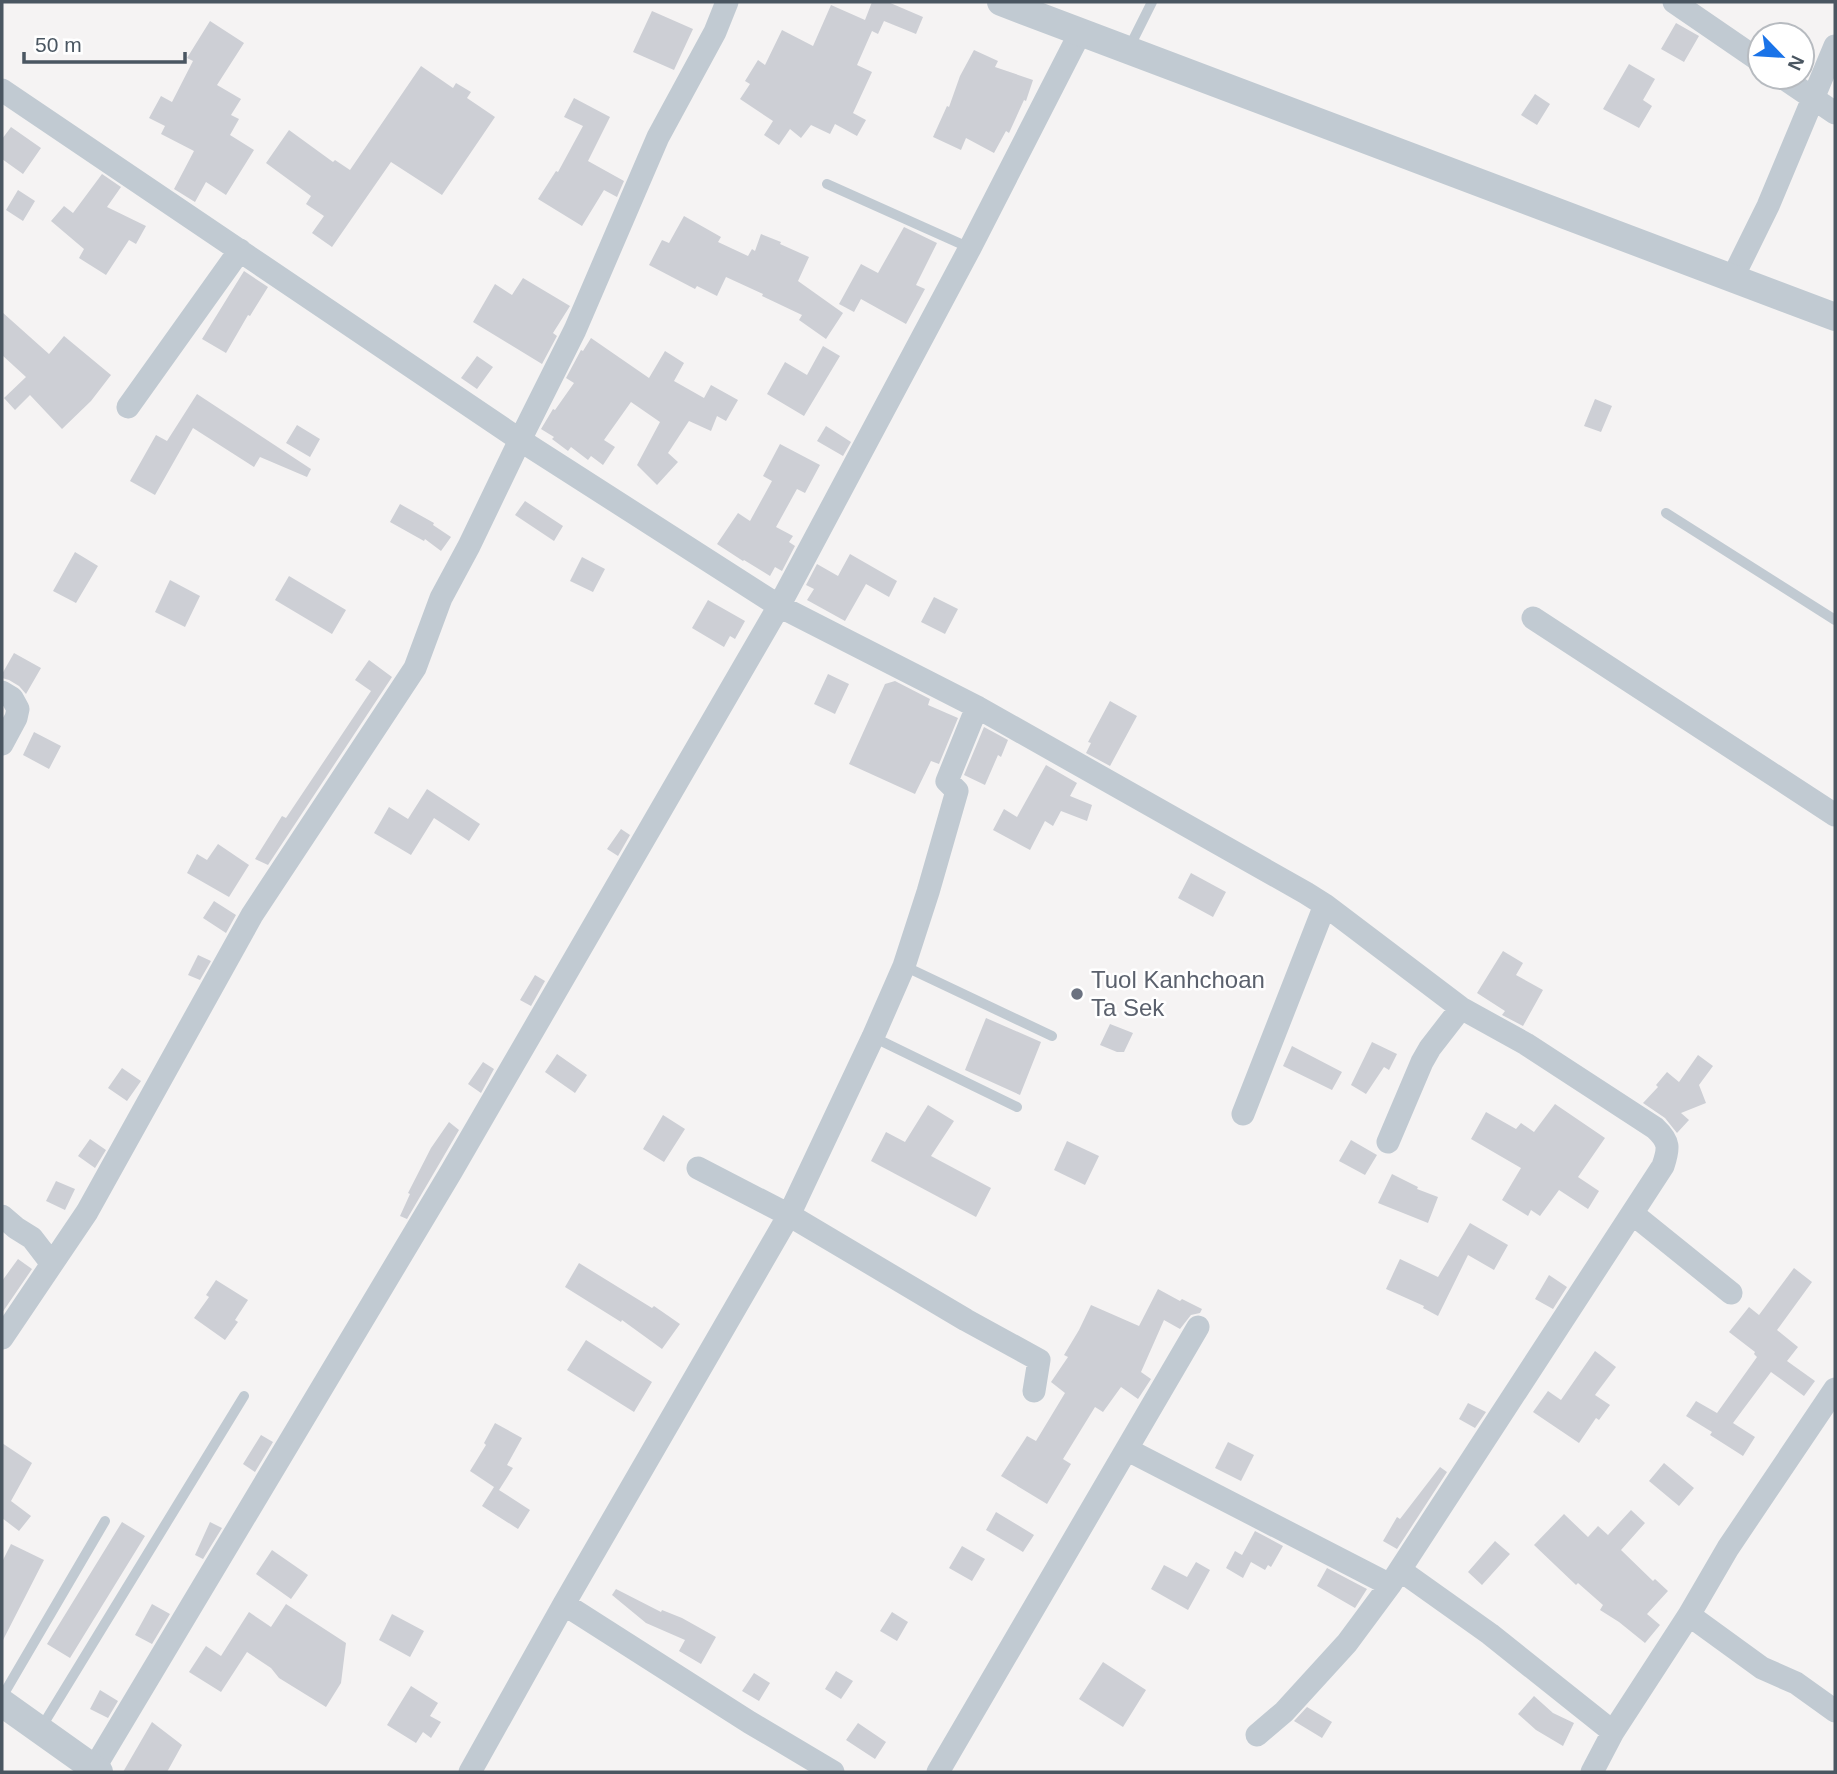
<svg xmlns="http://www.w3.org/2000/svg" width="1837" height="1774" font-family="Arial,sans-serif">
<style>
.building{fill:#cdcfd5}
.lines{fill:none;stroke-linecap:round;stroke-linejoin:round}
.service{stroke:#c1cad2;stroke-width:10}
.minor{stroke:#c1cad2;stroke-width:23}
.tertiary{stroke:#c1cad2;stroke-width:28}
.worship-dot{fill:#6b7280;stroke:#fff;stroke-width:2.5}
.labels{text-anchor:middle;stroke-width:5;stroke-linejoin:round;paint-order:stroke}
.worship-label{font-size:24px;fill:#5b616d;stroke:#fff;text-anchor:start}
</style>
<rect width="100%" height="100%" fill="#f5f3f3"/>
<path class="building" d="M872 2H888L923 17 916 34 884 21 878 34 872 31 857 65 872 72 853 113 866 120 857 136 835 124 830 134 811 125 801 138 790 129 779 145 764 135 773 121 740 99 750 84 745 81 758 60 765 65 782 30 813 46 831 5 865 20Z
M652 11 693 29 674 70 633 52Z
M210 21 244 43 217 85 241 99 231 115 239 119 230 135 254 150 226 195 206 182 195 202 174 189 194 151 161 134 165 126 149 118 161 96 172 102 193 61 187 58Z
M1676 23 1699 36 1684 62 1661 49Z
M974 50 998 61 995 67 1033 80 1026 101 1024 100 1009 133 1006 131 994 153 966 138 961 150 933 137 947 106 949 107 960 76Z
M1629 64 1655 79 1643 100 1652 106 1639 128 1603 109Z
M421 66 453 88 456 83 471 92 467 98 495 117 442 195 391 162 332 247 312 233 324 216 306 204 311 196 266 163 289 130 333 162 335 160 350 170Z
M1535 94 1550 104 1537 125 1521 115Z
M574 98 610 117 588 161 624 181 617 197 604 190 582 226 538 199 556 171 558 172 583 126 564 117Z
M11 127 41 148 23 174 2 159V139Z
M102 174 121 187 107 207 146 226 136 244 129 240 106 275 79 258 84 249 51 221 64 206 73 213Z
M18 190 35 201 23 221 6 210Z
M684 216 721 237 718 242 748 256 752 249 755 251 761 234 781 242 780 244 809 257 798 281 843 313 826 339 799 320 802 315 762 296 763 294 726 277 717 296 697 286 695 289 649 265 662 240 669 243Z
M904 227 937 243 916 285 925 289 906 324 861 299 854 312 839 304 861 264 878 273Z
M244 271 268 287 250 316 248 315 226 353 202 339Z
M523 278 570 306 553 333 557 336 542 364 473 322 495 284 512 295Z
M2 312 49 354 64 336 111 375 91 401 62 429 30 395 15 410 4 398 26 377 2 355Z
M591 338 649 378 665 351 684 363 674 381 704 398 711 385 738 400 726 421 717 416 711 431 689 421 668 453 678 462 657 485 637 465 660 422 631 402 604 440 615 447 603 465 591 456 588 460 571 447 568 451 552 439 554 437 541 429 553 409 555 410 574 383 566 378 581 350 583 351Z
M823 346 840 356 804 416 767 394 785 362 807 375Z
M477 356 493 367 477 389 461 378Z
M197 394 311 469 307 477 260 457 254 467 193 428 155 495 130 481 156 435 167 441Z
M1595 399 1612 406 1601 432 1584 426Z
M297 425 320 439 310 457 286 443Z
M826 426 851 442 843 456 817 441Z
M780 444 820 465 805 493 797 489 776 527 793 536 789 542 795 546 782 571 775 567 770 576 744 560 743 561 717 544 738 513 750 521 772 481 763 476Z
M525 501 563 526 554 541 515 515Z
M400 504 434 523 433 525 451 537 441 551 425 539 424 541 390 522Z
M75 552 98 566 76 603 53 591Z
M850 554 897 581 889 597 866 584 845 621 807 600 814 589 806 585 817 564 838 576Z
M582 557 605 569 593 592 570 581Z
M289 576 346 610 332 634 275 600Z
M170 580 200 596 185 627 155 612Z
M934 597 958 609 945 634 921 622Z
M708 600 745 621 735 639 730 636 724 647 692 628Z
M14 653 41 668 26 694 19 686 9 680 2 678V674Z
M369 660 392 677 268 865 255 859 282 816 286 818 371 691 355 680Z
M828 674 849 684 835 714 814 704Z
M895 681 930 699 928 705 958 718 939 764 931 761 915 794 849 764 885 684Z
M1110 701 1137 716 1110 766 1086 753 1091 743 1088 742Z
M984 727 1008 740 1001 757 998 755 985 785 964 775Z
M34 732 61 746 49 769 23 755Z
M1046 765 1077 783 1070 796 1092 805 1087 821 1061 811 1053 826 1045 821 1030 850 993 830 1004 809 1017 817Z
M427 789 480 824 469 841 434 818 411 855 374 833 389 807 408 819Z
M621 829 630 835 618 856 607 849Z
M218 844 249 865 229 897 187 873 197 854 207 860Z
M1191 873 1226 892 1213 917 1178 898Z
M214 901 236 915 226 933 203 918Z
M1503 951 1523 963 1516 975 1543 990 1523 1026 1502 1015 1505 1011 1477 993Z
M198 955 211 961 200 980 188 975Z
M535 975 545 981 531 1006 520 1000Z
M986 1018 1041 1042 1020 1095 965 1070Z
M1110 1024 1133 1033 1124 1052H1117L1100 1045Z
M1372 1042 1397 1054 1389 1070 1384 1067 1366 1094 1351 1085Z
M1292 1046 1342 1072 1332 1090 1283 1066Z
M557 1054 587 1075 575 1093 545 1072Z
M1698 1055 1713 1066 1699 1085 1706 1103 1681 1113 1689 1120 1677 1133 1665 1118 1643 1103 1658 1087 1656 1085 1667 1072 1679 1082Z
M483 1062 494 1069 481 1093 468 1084Z
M122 1068 141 1081 127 1101 108 1088Z
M1555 1104 1605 1138 1578 1177 1599 1191 1588 1209 1559 1190 1540 1216 1531 1210 1528 1216 1502 1200 1521 1168 1471 1139 1486 1112 1516 1129 1521 1123 1534 1132Z
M928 1105 954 1121 931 1156 991 1188 976 1217 871 1161 886 1132 905 1142Z
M663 1115 685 1129 664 1162 643 1149Z
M449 1122 459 1130 407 1219 400 1216 410 1194 408 1193 431 1148Z
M90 1139 106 1150 95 1168 78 1156Z
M1351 1140 1377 1155 1365 1175 1339 1161Z
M1067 1141 1099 1156 1085 1185 1054 1170Z
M1392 1174 1418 1187 1417 1189 1438 1197 1428 1223 1378 1203Z
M56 1181 75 1189 65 1210 46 1201Z
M1470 1223 1508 1245 1494 1270 1468 1255 1438 1316 1423 1308 1424 1306 1386 1289 1400 1259 1438 1277Z
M18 1259 32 1269 2 1313V1281Z
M579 1263 652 1308 654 1306 680 1324 662 1349 622 1320 621 1322 565 1287Z
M1794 1268 1812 1282 1777 1330 1798 1347 1787 1361 1815 1381 1804 1396 1771 1372 1733 1423 1755 1437 1743 1456 1710 1435 1712 1432 1686 1416 1696 1401 1717 1413 1757 1357 1754 1354 1755 1352 1729 1332 1749 1307 1759 1315Z
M1549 1275 1567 1287 1553 1309 1535 1299Z
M216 1280 248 1300 235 1320 238 1322 225 1340 194 1318 209 1297 206 1295Z
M1158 1289 1180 1301 1182 1299 1202 1309 1200 1313 1191 1315 1180 1329 1164 1320 1141 1372 1151 1379 1138 1399 1121 1387 1103 1412 1095 1407 1063 1459 1071 1464 1047 1504 1001 1476 1027 1436 1036 1441 1065 1393 1051 1382 1068 1357 1064 1355 1079 1330 1091 1305 1139 1326Z
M586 1340 652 1382 634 1412 567 1370Z
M1595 1351 1616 1367 1595 1395 1610 1405 1599 1420 1596 1418 1579 1443 1533 1412 1548 1391 1561 1400Z
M1468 1403 1486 1412 1475 1428 1459 1419Z
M495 1423 522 1438 507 1465 513 1468 499 1490 530 1510 518 1529 482 1506 494 1487 470 1471 486 1445 484 1443Z
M261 1435 273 1442 255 1472 243 1464Z
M1228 1442 1254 1455 1241 1481 1215 1468Z
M2 1443 32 1463 11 1501 31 1516 19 1531 2 1518Z
M1664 1463 1694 1488 1679 1506 1649 1481Z
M1440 1467 1447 1472 1397 1549 1383 1541 1397 1517 1400 1519Z
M1631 1510 1645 1523 1621 1550 1653 1581 1655 1579 1668 1591 1647 1614 1660 1625 1645 1643 1619 1622 1600 1610 1603 1605 1578 1583 1576 1585 1534 1545 1564 1514 1588 1537 1598 1526 1608 1535Z
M996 1512 1034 1535 1023 1552 986 1530Z
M122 1522 145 1536 70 1658 47 1644Z
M210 1522 222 1528 203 1559 195 1555Z
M1255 1531 1283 1546 1271 1567 1268 1565 1265 1570 1251 1562 1243 1578 1226 1568 1235 1551 1242 1555Z
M1495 1541 1510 1554 1482 1585 1468 1572Z
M11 1544 44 1560 2 1642V1562Z
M962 1546 985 1559 972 1581 949 1568Z
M272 1550 308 1575 291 1599 256 1574Z
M1196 1562 1210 1570 1188 1610 1151 1589 1164 1565 1187 1577Z
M1327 1568 1367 1589 1355 1608 1317 1586Z
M616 1589 661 1612 662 1610 682 1618 716 1637 701 1664 679 1651 685 1640 646 1623 612 1595Z
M152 1604 170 1614 152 1644 135 1635Z
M286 1604 346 1643 341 1683 326 1707 279 1678 271 1668 247 1652 221 1692 189 1672 206 1646 221 1656 249 1612 271 1627Z
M892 1612 908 1622 897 1641 880 1631Z
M392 1614 424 1631 410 1657 379 1640Z
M1103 1662 1146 1690 1123 1727 1079 1699Z
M836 1671 853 1681 841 1699 825 1689Z
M754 1673 770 1683 759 1701 742 1691Z
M411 1686 438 1703 430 1716 441 1722 431 1738 423 1732 416 1743 387 1725Z
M100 1690 118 1701 108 1718 90 1709Z
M1534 1696 1553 1713 1574 1723 1563 1746 1536 1730 1518 1714Z
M1307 1707 1332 1722 1322 1738 1294 1721Z
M152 1722 182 1745 167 1772H123Z
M858 1723 886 1742 875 1759 846 1740Z"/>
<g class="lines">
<path class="service" d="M1128 50 1152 2
M827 184 970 248
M1666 513 1835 620
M904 966 1052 1036
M873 1037 1017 1107
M2 1697 105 1521
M41 1728 244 1396"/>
<path class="minor" d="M1674 2 1760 61
M1782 77 1835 113
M2 90 520 440 779 606 977 707 1306 893 1325 905 1461 1008 1526 1044 1655 1128C1670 1142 1669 1148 1663 1166L1390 1585 1347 1643 1284 1712 1257 1735
M1732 279 1768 206 1835 46
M128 407 240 250
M1533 618 1835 815
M2 692 12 698 18 709 16 718 2 744
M1243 1114 1325 905
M1388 1142 1422 1062 1430 1048 1461 1008
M698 1168 789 1215 966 1320 1039 1360 1034 1391
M1633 1214 1731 1293
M2 1216 16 1228 32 1238 52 1264
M2 1338 87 1212 252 915 415 668 441 598 469 546 520 440 575 330 658 137 715 32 727 2
M1128 1450 1390 1585
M1400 1570 1490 1634 1613 1732
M564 1604 749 1722 833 1772
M1689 1615 1762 1668 1796 1683 1835 1711
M92 1772 451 1172 779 606 970 248 1081 31
M470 1772 564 1604 789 1215 873 1037 904 966 928 892 957 791 947 781 977 707
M938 1772 1198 1327
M1592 1772 1613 1732 1689 1615 1728 1548 1835 1389"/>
<path class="tertiary" d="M1001 2 1835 317
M2 1703 99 1772"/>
</g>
<circle class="worship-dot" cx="1077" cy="994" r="7"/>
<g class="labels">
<g class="worship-label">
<text x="1091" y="988">Tuol Kanhchoan<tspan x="1091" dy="28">Ta Sek</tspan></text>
</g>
</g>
<rect width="1837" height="1774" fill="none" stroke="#4a5661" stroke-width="7"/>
<g transform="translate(1781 56) rotate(115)"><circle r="33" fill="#ffffff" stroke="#b7bbc0" stroke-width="2"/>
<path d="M0-5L12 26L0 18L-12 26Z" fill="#1a73e8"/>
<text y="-10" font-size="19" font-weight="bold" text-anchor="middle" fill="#4a5661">N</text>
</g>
<path d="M24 52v10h161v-10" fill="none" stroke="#4a5661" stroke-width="3.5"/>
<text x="35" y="52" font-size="21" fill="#4a5661" stroke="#ffffff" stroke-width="5" paint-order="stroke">50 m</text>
</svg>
